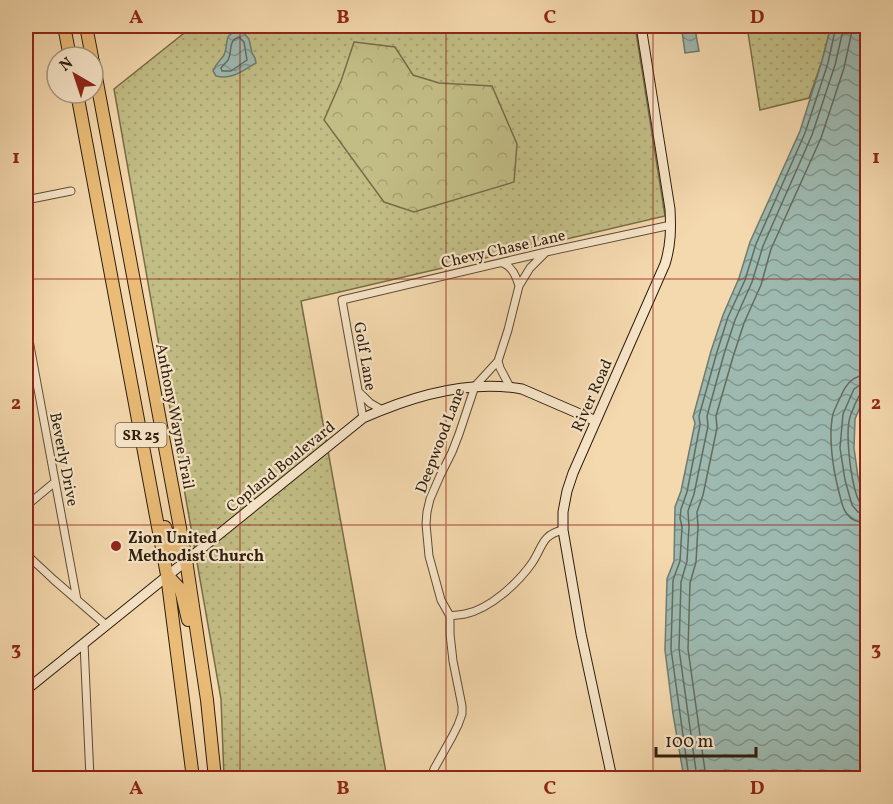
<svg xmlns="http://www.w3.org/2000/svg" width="893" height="804" font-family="Vollkorn,serif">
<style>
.grass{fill:url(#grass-dots);stroke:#776d48;stroke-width:1.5}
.forest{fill:url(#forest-crowns);stroke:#776d48;stroke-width:1.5}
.water{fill:url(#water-waves);stroke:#707b6e;stroke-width:1.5}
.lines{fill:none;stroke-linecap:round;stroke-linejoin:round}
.shore{stroke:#646b5e;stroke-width:1.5}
.street-casing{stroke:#5e4c34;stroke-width:9}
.secondary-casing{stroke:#2c1d0c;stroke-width:11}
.highway-casing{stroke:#2c1d0c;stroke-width:14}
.street{stroke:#f8e6ca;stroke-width:7}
.secondary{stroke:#f8e6ca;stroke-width:9}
.highway{stroke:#eabc77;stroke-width:12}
.grid{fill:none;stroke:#8f2418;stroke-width:1.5;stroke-opacity:0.55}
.poi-dot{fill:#8f2418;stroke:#f8e6ca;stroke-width:2}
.labels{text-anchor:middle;stroke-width:4.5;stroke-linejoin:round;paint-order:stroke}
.shield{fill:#f8e6ca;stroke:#695945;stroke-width:1.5}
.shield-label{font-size:15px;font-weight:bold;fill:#2c1d0c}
.street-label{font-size:16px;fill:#2c1d0c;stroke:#f8e6ca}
.poi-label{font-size:16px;font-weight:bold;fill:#2c1d0c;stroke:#f8e6ca;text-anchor:start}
.neatline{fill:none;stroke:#8f2418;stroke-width:2}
.grid-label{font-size:20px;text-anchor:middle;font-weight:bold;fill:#8f2418}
</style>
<defs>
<pattern id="grass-dots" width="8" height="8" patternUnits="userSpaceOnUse" patternTransform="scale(1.5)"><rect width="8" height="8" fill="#c2bd85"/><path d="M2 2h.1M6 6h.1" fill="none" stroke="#a7a272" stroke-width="1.8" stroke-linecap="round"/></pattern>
<pattern id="forest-crowns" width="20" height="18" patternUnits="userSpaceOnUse" patternTransform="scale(1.5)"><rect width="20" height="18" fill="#c2bd85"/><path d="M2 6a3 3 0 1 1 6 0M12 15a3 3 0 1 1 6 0" fill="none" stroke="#a7a272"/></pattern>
<pattern id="water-waves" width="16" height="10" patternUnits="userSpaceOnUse" patternTransform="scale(1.5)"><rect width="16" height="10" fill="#9db9b0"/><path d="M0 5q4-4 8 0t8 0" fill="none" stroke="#80968e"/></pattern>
</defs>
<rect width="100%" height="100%" fill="#f5d9ae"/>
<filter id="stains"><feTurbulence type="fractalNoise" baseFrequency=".00333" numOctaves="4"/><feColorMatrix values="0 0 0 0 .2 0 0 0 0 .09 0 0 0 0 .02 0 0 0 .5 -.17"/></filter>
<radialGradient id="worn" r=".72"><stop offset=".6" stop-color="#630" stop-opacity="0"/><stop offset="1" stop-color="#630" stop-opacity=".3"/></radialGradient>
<path class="grass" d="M193 26H635L665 216 301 301 387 778H224L221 699 114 89Z
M747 26H831L822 61 809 98 760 110Z"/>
<path class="forest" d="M354 42 395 47 413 75 439 83 492 86 517 144 514 182 414 212 384 202 324 120 341 81Z"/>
<path class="water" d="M831 26H868V389L855 419 854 448 858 477 865 502 868 505 867 778H684L673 714 665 650 667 579 674 561 675 507 681 491 695 423 693 417 711 351 723 315 739 278 750 242 800 131 822 61Z
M695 29 699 51 685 53 682 31Z
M241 30 249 39 252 53 255 58 256 63C242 71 232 80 216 76L213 71C216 63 221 60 224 55 230 41 221 35 241 30Z"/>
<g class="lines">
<path class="shore" d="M239 37 244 42 247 60 231 71H222L221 68C223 65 226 63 228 60 233 51 227 41 239 37Z
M868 375C853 375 846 384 841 396 838 402 835 408 833 414 828 436 833 470 839 492 841 500 842 508 847 514 852 521 859 523 868 523
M868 384 860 385 854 389 843 414 840 448 845 480 852 505 858 512 868 514
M868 391C859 392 859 397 855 404 854 408 851 413 850 417 845 434 851 492 862 506L868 507
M689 778 671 649 673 580 680 561 682 527 680 518 681 509 687 492 700 425 699 416 717 352 728 317 745 280 756 244 805 133 828 63 836 26
M697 778 679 649 681 582 687 561 689 527 688 511 694 494 708 426 707 416 724 354 735 320 752 282 763 246 812 135 835 65 844 26
M706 778 688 649 690 583 696 562 698 527 697 512 703 495 717 428 716 416 733 357 744 323 761 285 771 249 821 138 844 68 853 26"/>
<defs>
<path id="street" d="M26 200 71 191
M502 263C512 266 516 276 519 286
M26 324 77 600
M498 361 500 368 510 387
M360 393 370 403 382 410
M363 418 342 300 546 252 671 225
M26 506 55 482
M26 554 54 580 106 625
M450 616C455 615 460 615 465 614 490 609 518 583 532 563 543 547 541 535 563 530
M84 643 90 778
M431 778 434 769 452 737 458 725 462 714V706L453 661 450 634V616L441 600 429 556 426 524 427 512 430 499 440 476 452 452 459 434 475 386 498 361 508 330 519 286 530 268 546 252"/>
<path id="secondary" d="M26 690 363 418C412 396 468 379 522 389L596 421
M612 778 581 634 563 530V512L567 491 573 473 665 264C671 245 671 228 670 209L641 26"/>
<path id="highway" d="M64 26 70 57
M86 26 92 57
M93 61 186 560 207 700 215 778
M77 93 167 575 193 778
M165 527 171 545 186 560
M167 575 181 590 188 620"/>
</defs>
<use href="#street" class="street-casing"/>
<use href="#secondary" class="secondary-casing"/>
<use href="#highway" class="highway-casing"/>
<use href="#street" class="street"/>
<use href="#secondary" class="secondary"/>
<use href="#highway" class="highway"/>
</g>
<path class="grid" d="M240 26V778M446 26V778M653 26V778M26 279H868M26 525H868"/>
<circle class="poi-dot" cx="116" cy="546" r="6"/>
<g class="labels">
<rect class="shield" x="115.5" y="423" width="51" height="24" rx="4.5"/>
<g class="shield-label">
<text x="141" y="440">SR 25</text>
</g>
<g class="street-label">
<text transform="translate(503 248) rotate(-13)" y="6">Chevy Chase Lane</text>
<text transform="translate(366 356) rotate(80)" y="6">Golf Lane</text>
<text transform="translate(591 395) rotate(-66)" y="6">River Road</text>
<text transform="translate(176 416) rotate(79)" y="6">Anthony Wayne Trail</text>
<text transform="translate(439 440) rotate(-69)" y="6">Deepwood Lane</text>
<text transform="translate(65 459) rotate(79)" y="6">Beverly Drive</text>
<text transform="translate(280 466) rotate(-39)" y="6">Copland Boulevard</text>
</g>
<g class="poi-label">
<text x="128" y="543">Zion United<tspan x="128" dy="18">Methodist Church</tspan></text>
</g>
</g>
<rect width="893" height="804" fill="none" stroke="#f5d9ae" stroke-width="66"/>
<g transform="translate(75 75) rotate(321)"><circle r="28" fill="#f8e6ca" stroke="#a6967e" stroke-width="1.5"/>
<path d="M0-4.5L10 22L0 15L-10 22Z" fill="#8f2418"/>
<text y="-9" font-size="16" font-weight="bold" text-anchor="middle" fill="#2c1d0c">N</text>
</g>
<path d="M656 747v9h100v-9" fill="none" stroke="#2c1d0c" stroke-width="3"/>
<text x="665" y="747" font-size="18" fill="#2c1d0c" stroke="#f8e6ca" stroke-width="4.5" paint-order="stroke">100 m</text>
<rect x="33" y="33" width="827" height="738" class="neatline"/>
<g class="grid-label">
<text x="136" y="23">A</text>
<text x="343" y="23">B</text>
<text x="550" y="23">C</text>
<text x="757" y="23">D</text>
<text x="16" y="163">1</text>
<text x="876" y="163">1</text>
<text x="16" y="409">2</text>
<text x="876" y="409">2</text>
<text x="16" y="655">3</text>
<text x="876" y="655">3</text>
<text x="136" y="794">A</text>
<text x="343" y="794">B</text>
<text x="550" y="794">C</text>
<text x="757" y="794">D</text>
</g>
<rect width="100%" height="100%" filter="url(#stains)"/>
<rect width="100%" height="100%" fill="url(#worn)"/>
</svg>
